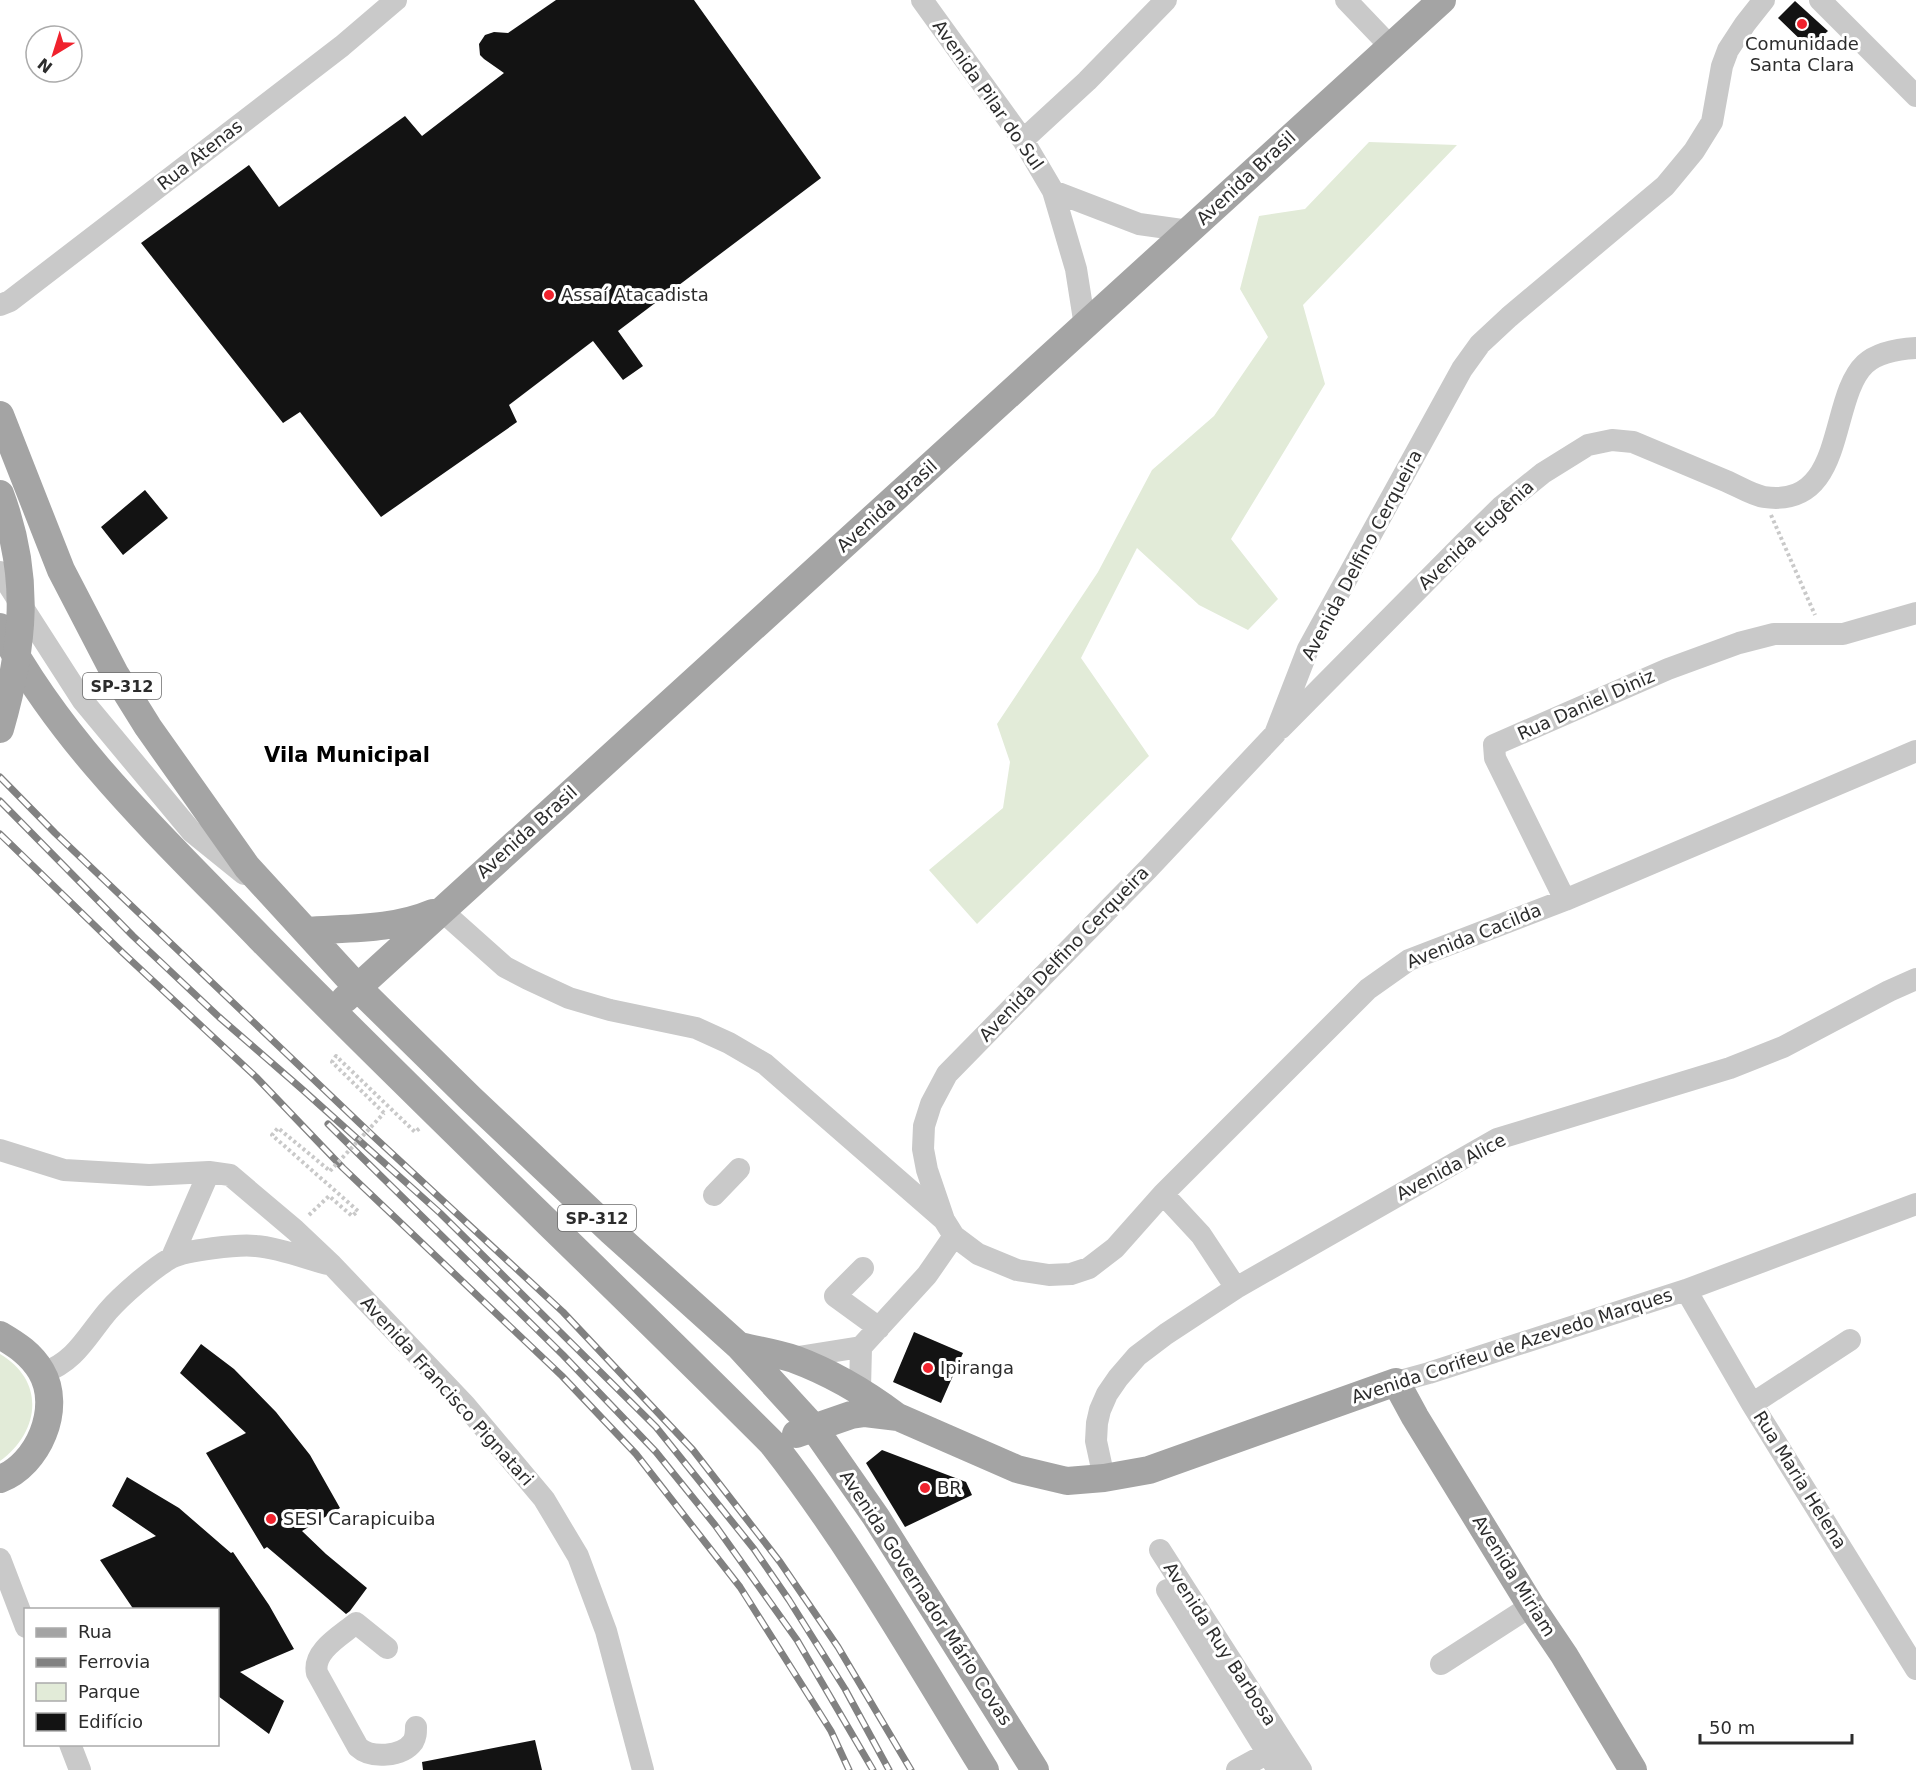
<svg xmlns="http://www.w3.org/2000/svg" width="1916" height="1770" font-family="'DejaVu Sans',sans-serif">
<style>
.green{fill:#e2ebd8}
.building{fill:#131313}
.lines{fill:none;stroke-linecap:round;stroke-linejoin:round}
.path{stroke:#c9c9c9;stroke-width:4;stroke-dasharray:3 3;stroke-linecap:butt}
.minor{stroke:#c9c9c9;stroke-width:22}
.major{stroke:#a4a4a4;stroke-width:28}
.rail-casing{stroke:#818181;stroke-width:7}
.rail{stroke:#fff;stroke-width:4.5;stroke-dasharray:14;stroke-linecap:butt}
.path-bridge{stroke:#c9c9c9;stroke-width:4;stroke-dasharray:3 3;stroke-linecap:butt}
.major-bridge{stroke:#a4a4a4;stroke-width:28}
.poi-dot{fill:#f0222d;stroke:#fff;stroke-width:2}
.labels{text-anchor:middle;stroke-width:6;stroke-linejoin:round;paint-order:stroke}
.shield{fill:#fff;stroke:#6b6b6b;stroke-width:1.5}
.shield-label{font-size:16px;font-weight:bold;fill:#2c2c2c}
.poi-label{font-size:18px;fill:#2c2c2c;stroke:#fff;text-anchor:start}
.street-label{font-size:18px;fill:#2c2c2c;stroke:#fff}
.quarter-label{font-size:21px;font-weight:bold;fill:#000;stroke:#fff}
</style>
<rect width="100%" height="100%" fill="#fff"/>
<path class="green" d="M1369 142 1457 145 1303 305 1325 384 1231 539 1278 599 1248 630 1199 605 1137 548 1081 658 1149 756 977 924 929 870 1003 808 1010 762 997 724 1098 572 1152 470 1214 416 1268 337 1240 289 1259 216 1305 209Z
M0 1354C46 1381 40 1432 0 1461Z"/>
<path class="building" d="M556 0H694L821 178 618 331 643 366 623 380 593 341 509 405 517 422 381 517 300 412 283 423 141 243 249 165 279 207 405 116 422 136 504 73 484 59 480 55 479 44 485 35 494 32 508 33Z
M1795 1 1828 31 1809 48 1778 18Z
M145 490 168 518 123 555 101 527Z
M914 1332 963 1353 941 1403 893 1382Z
M201 1344 234 1369 276 1412 310 1455 340 1508 302 1531 326 1554 367 1588 350 1611 346 1614 267 1547 264 1549 206 1453 246 1433 180 1373Z
M882 1450 966 1482 972 1495 905 1527 866 1463Z
M127 1477 179 1508 231 1553 233 1552 269 1605 294 1649 240 1672 284 1701 269 1734 218 1696V1610H134L100 1560 156 1536 112 1506Z
M535 1740 542 1770H423L422 1762Z"/>
<g class="lines">
<path class="path" d="M1771 515 1815 615
M384 1113 332 1062 336 1056 415 1132 420 1128
M309 1215 329 1196 352 1216 358 1211 272 1135 278 1128 330 1171"/>
<path class="minor" d="M922 0 1023 140 1053 191 1076 269 1085 326
M1346 0 1390 46
M1764 0 1745 24 1728 50 1722 66 1712 122 1694 151 1665 186 1509 317 1480 344 1462 369 1308 649 1275 734 1148 869 947 1074 931 1104 924 1126 923 1149 927 1170 944 1220 954 1236 978 1254 1017 1270 1049 1275 1071 1274 1089 1268 1115 1248 1163 1194 1368 989 1409 960 1565 900 1916 751
M1820 0 1916 96
M1023 140 1087 81 1166 0
M1053 191 1139 224 1189 231
M0 305 10 301 342 46 396 0
M0 572 83 701 192 832 244 874
M1281 728 1465 542 1502 506 1543 473 1588 445 1612 440 1633 442C1664 455 1695 468 1726 481 1738 486 1752 495 1764 497 1847 509 1828 399 1865 364 1878 352 1898 349 1916 348
M1565 900 1495 758 1494 745 1668 669 1739 643 1774 634H1843L1916 613
M441 910 505 967 528 979 569 998 610 1010 696 1028 729 1043 765 1064 943 1219
M0 1150 64 1170 149 1175 209 1172 230 1175 295 1230 332 1265 465 1405 544 1499 578 1556 606 1631 643 1770
M1163 1194 1201 1235 1236 1288
M714 1195 739 1169
M172 1257 209 1172
M863 1268 835 1296 879 1328
M1686 1290 1752 1404 1916 1669
M792 1358 861 1347 927 1275 954 1236
M43 1373C76 1361 86 1337 108 1311 121 1296 153 1268 171 1258 185 1250 240 1244 256 1246 280 1248 305 1258 327 1264
M1396 1382 1429 1373 1686 1290 1916 1204
M860 1389 861 1347
M1752 1404 1850 1340
M1104 1478 1096 1441 1097 1423 1100 1410 1107 1394 1118 1378 1137 1356 1166 1334 1236 1288 1497 1139 1730 1068 1783 1047 1889 991 1916 979
M1160 1550 1301 1770
M0 1559 26 1627
M1167 1590 1278 1770
M387 1648 356 1623C342 1635 312 1651 317 1673L358 1747C371 1759 402 1757 413 1742 416 1737 416 1733 416 1727
M1441 1664 1531 1606
M70 1744 80 1770
M1237 1770 1268 1753"/>
<path class="major" d="M0 415 61 570 115 674 148 727 247 867 358 988 470 1098 611 1231 739 1346 814 1428 876 1517 1035 1770
M0 627C63 747 167 842 260 938 428 1109 602 1273 772 1443 852 1545 917 1660 985 1770
M306 931C349 928 393 930 433 913
M345 999 1442 0
M0 1335C17 1345 31 1354 41 1371 63 1408 38 1465 0 1479
M739 1346C757 1350 776 1353 794 1359 832 1373 864 1392 896 1416
M796 1434 851 1415 865 1413 898 1417 1017 1469 1067 1481 1104 1478 1149 1470 1396 1382 1415 1417 1531 1606 1564 1655 1633 1770"/>
<defs>
<path id="rail" d="M0 777 55 833 372 1135 563 1312 693 1450 780 1562 838 1647 911 1770
M0 801 133 936 219 1017 303 1090 440 1213 656 1427 754 1549 789 1600 845 1689 889 1770
M0 834 123 953 256 1077 343 1168 562 1376 636 1454 740 1587 831 1731 849 1770
M328 1124 563 1355 656 1452 715 1525 797 1640 873 1770"/>
</defs>
<use href="#rail" class="rail-casing"/>
<use href="#rail" class="rail"/>
<path class="path-bridge" d="M330 1171 384 1113"/>
<path class="major-bridge" d="M0 494C31 577 24 645 0 729"/>
</g>
<g class="poi-dot">
<circle cx="1802" cy="24" r="6"/>
<circle cx="549" cy="295" r="6"/>
<circle cx="928" cy="1368" r="6"/>
<circle cx="925" cy="1488" r="6"/>
<circle cx="271" cy="1519" r="6"/>
</g>
<g class="labels">
<g class="shield">
<rect x="83" y="673" width="78" height="26" rx="4.5"/>
<rect x="558" y="1205" width="78" height="26" rx="4.5"/>
</g>
<g class="shield-label">
<text x="122" y="692">SP-312</text>
<text x="597" y="1224">SP-312</text>
</g>
<g class="poi-label">
<text x="1802" y="50" text-anchor="middle">Comunidade<tspan x="1802" dy="21">Santa Clara</tspan></text>
<text x="561" y="301">Assaí Atacadista</text>
<text x="940" y="1374">Ipiranga</text>
<text x="937" y="1494">BR</text>
<text x="283" y="1525">SESI Carapicuiba</text>
</g>
<g class="street-label">
<text transform="translate(988 95) rotate(55)" y="6">Avenida Pilar do Sul</text>
<text transform="translate(200 155) rotate(-38)" y="6">Rua Atenas</text>
<text transform="translate(1246 178) rotate(-43)" y="6">Avenida Brasil</text>
<text transform="translate(887 506) rotate(-42)" y="6">Avenida Brasil</text>
<text transform="translate(1476 535) rotate(-43)" y="6">Avenida Eugênia</text>
<text transform="translate(1362 555) rotate(-62)" y="6">Avenida Delfino Cerqueira</text>
<text transform="translate(1586 705) rotate(-24)" y="6">Rua Daniel Diniz</text>
<text transform="translate(527 832) rotate(-42)" y="6">Avenida Brasil</text>
<text transform="translate(1474 936) rotate(-22)" y="6">Avenida Cacilda</text>
<text transform="translate(1064 954) rotate(-46)" y="6">Avenida Delfino Cerqueira</text>
<text transform="translate(1451 1167) rotate(-28)" y="6">Avenida Alice</text>
<text transform="translate(1512 1346) rotate(-18)" y="6">Avenida Corifeu de Azevedo Marques</text>
<text transform="translate(447 1391) rotate(48)" y="6">Avenida Francisco Pignatari</text>
<text transform="translate(1800 1480) rotate(58)" y="6">Rua Maria Helena</text>
<text transform="translate(1514 1576) rotate(58)" y="6">Avenida Miriam</text>
<text transform="translate(926 1598) rotate(57)" y="6">Avenida Governador Mário Covas</text>
<text transform="translate(1220 1644) rotate(57)" y="6">Avenida Ruy Barbosa</text>
</g>
<g class="quarter-label">
<text x="347" y="762">Vila Municipal</text>
</g>
</g>
<rect x="24" y="1608" width="195" height="138" fill="#ffffff" stroke="#ababab" stroke-width="1.5"/>
<rect x="36" y="1628" width="30" height="9" fill="#a4a4a4" stroke="#ababab" stroke-width="1.5"/>
<text x="78" y="1638" font-size="18" fill="#2c2c2c">Rua</text>
<rect x="36" y="1658" width="30" height="9" fill="#818181" stroke="#ababab" stroke-width="1.5"/>
<text x="78" y="1668" font-size="18" fill="#2c2c2c">Ferrovia</text>
<rect x="36" y="1683" width="30" height="18" fill="#e2ebd8" stroke="#ababab" stroke-width="1.5"/>
<text x="78" y="1698" font-size="18" fill="#2c2c2c">Parque</text>
<rect x="36" y="1713" width="30" height="18" fill="#131313" stroke="#ababab" stroke-width="1.5"/>
<text x="78" y="1728" font-size="18" fill="#2c2c2c">Edifício</text>
<g transform="translate(54 54) rotate(218)"><circle r="28" fill="#ffffff" stroke="#ababab" stroke-width="1.5"/>
<path d="M0-4.5L10 22L0 15L-10 22Z" fill="#f0222d"/>
<text y="-9" font-size="16" font-weight="bold" text-anchor="middle" fill="#2c2c2c">N</text>
</g>
<path d="M1700 1734v9h152v-9" fill="none" stroke="#2c2c2c" stroke-width="3"/>
<text x="1709" y="1734" font-size="18" fill="#2c2c2c" stroke="#ffffff" stroke-width="4.5" paint-order="stroke">50 m</text>
</svg>
